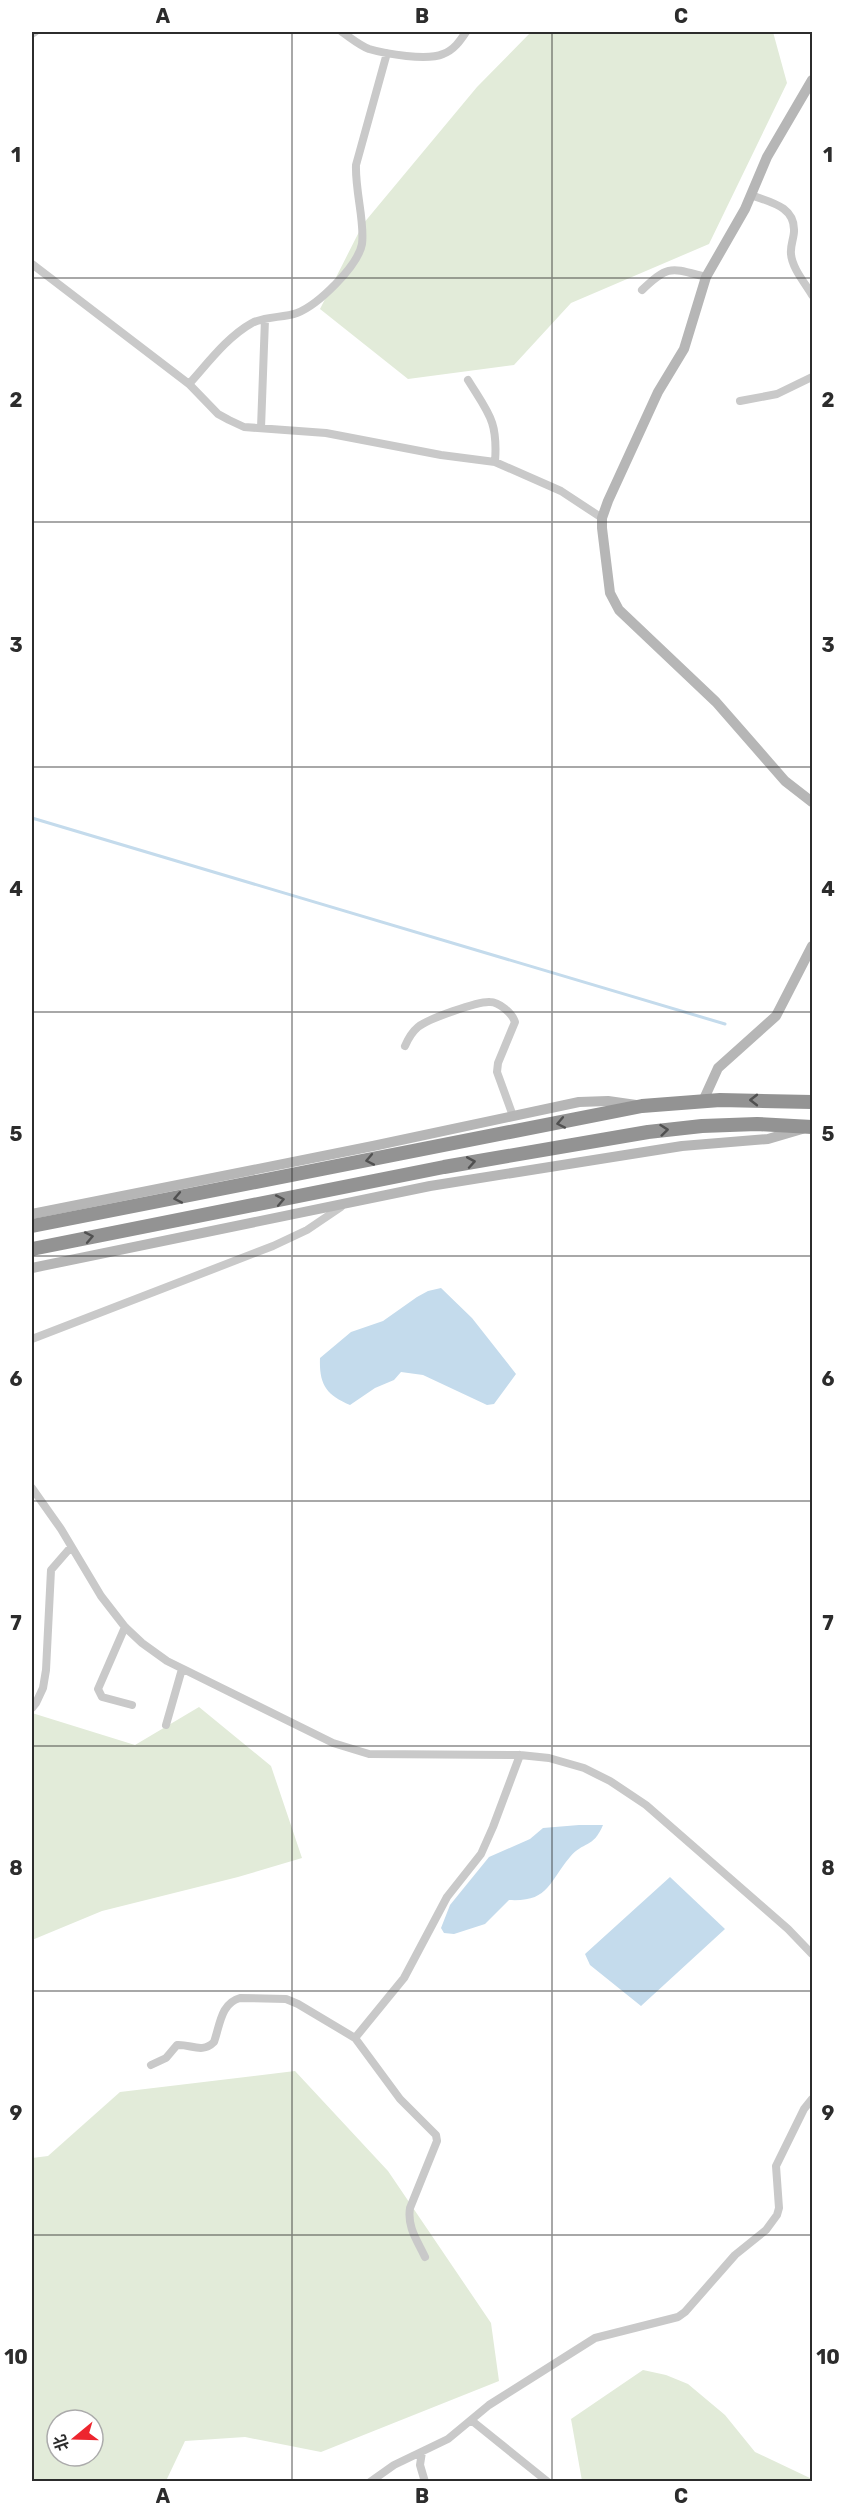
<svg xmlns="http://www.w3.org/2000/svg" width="844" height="2513" font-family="Rubik,'Noto Sans SC',sans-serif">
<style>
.green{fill:#e2ebd9;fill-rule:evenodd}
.water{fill:#c4dbec}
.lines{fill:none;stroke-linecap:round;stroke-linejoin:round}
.stream{stroke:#c4dbec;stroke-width:3}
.street{stroke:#c9c9c9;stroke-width:8}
.secondary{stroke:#b6b6b6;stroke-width:10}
.highway{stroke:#939393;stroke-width:14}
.oneway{stroke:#505050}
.grid{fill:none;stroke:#2c2c2c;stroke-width:1.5;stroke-opacity:0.55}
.neatline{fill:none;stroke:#2c2c2c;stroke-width:2}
.grid-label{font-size:20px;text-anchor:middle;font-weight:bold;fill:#2c2c2c}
</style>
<rect width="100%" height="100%" fill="#fff"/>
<path class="green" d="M531 32H773L787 83 709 244 571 303 514 365 408 379 320 309 363 224 477 87Z
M199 1707 271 1766 302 1858 238 1877 102 1911 32 1940V1713L135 1745Z
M295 2071 388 2171 491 2323 499 2381 321 2452 245 2437 185 2441 166 2481H32V2158L48 2156 120 2092ZM57 2420H93V2456H57Z
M643 2370 666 2375 688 2384 725 2415 755 2452 812 2479V2481H582L571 2419Z"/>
<path class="water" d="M441 1288 472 1318 516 1374 494 1404 487 1405 423 1375 401 1372 394 1380 375 1388 350 1405C326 1395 319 1384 320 1358L351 1332 383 1321 417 1297 428 1291Z
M579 1825H603C593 1849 583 1841 570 1857 548 1883 549 1902 509 1900L485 1924 454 1934 444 1933 441 1928 450 1905 489 1857 530 1839 543 1828Z
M670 1877 725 1929 641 2006 590 1965 585 1954Z"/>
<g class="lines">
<path class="stream" d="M32 818 725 1024"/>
<path class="street" d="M342 32C351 38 359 45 369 49 386 54 427 61 443 54 454 50 460 41 466 32
M32 34 35 32
M751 195C769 202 795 206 794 231 794 238 790 246 791 254 792 268 805 283 812 295
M32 264 189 384 218 414 229 420 244 427 326 433 441 455 495 462 561 491 602 518
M642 290C669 264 671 268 706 277
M468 380C489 414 498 421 495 462
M189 384C208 363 227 337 252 323 266 316 283 318 297 313 318 305 358 266 362 244 365 222 355 191 356 165L387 53
M740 401 777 394 812 377
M261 428 265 319
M405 1046C408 1039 412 1032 418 1027 428 1019 478 1001 490 1002 499 1002 512 1013 515 1022L498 1063 497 1072 513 1116
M32 1339 273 1246 307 1230 341 1207
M32 1488 61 1529 101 1596 125 1627 142 1643 167 1661 333 1743 369 1754 520 1755 549 1758 584 1768 610 1781 646 1805 788 1929 812 1954
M125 1627 98 1689 102 1697 132 1705
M32 1708 36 1703 43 1688 46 1670 51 1570 71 1547
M166 1725 182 1669
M355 2038 404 1978 447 1897 481 1854 493 1827 520 1755
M151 2065 166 2058 177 2045C191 2044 202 2054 214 2042 220 2025 221 2003 240 1998L286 1999 298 2004 355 2038 400 2099 436 2135 437 2141 410 2208C407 2227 417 2240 425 2257
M471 2420 548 2482
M422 2452 420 2465 425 2482
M370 2482 394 2465 448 2439 489 2405 595 2338 678 2317 685 2312 735 2255 766 2230 777 2215 779 2208 776 2166 804 2109 812 2099"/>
<path class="secondary" d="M812 80 767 157 745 209 706 277 684 349 658 392 608 501 602 518V528L610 593 619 610 716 702 785 781 812 802
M703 1101 718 1068 776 1016 812 946
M32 1214 373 1146 579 1102 608 1101 636 1105
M32 1268 430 1186 682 1146 768 1139 802 1129"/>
<path class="highway" d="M32 1226 642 1106 720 1100 812 1102
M32 1249 444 1167 648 1132 702 1126 757 1124 812 1127"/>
</g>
<defs><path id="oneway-chevron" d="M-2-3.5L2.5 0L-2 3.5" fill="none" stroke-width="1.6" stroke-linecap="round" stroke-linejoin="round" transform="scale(1.5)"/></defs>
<g class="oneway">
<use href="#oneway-chevron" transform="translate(754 1100) rotate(-180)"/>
<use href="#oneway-chevron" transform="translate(561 1123) rotate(169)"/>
<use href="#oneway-chevron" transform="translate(664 1130) rotate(-6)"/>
<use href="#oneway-chevron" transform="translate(370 1160) rotate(169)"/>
<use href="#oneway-chevron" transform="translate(471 1162) rotate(-10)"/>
<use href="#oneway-chevron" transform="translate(178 1198) rotate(169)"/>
<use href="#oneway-chevron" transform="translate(280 1200) rotate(-11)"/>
<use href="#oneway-chevron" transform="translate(89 1237) rotate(-11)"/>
</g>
<path class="grid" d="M292 32V2482M552 32V2482M32 278H812M32 522H812M32 767H812M32 1012H812M32 1256H812M32 1501H812M32 1746H812M32 1991H812M32 2235H812"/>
<rect width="844" height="2513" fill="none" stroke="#ffffff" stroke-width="66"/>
<g transform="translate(75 2438) rotate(251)"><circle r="28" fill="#ffffff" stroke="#ababab" stroke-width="1.5"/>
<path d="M0-4.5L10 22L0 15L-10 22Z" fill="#ed252e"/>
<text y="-9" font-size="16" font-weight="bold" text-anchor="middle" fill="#2c2c2c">北</text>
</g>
<rect x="33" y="33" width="778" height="2447" class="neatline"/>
<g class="grid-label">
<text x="163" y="23">A</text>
<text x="422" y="23">B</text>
<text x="681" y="23">C</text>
<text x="16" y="162">1</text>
<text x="828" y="162">1</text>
<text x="16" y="407">2</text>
<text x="828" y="407">2</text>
<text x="16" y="652">3</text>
<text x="828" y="652">3</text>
<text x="16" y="896">4</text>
<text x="828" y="896">4</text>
<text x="16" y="1141">5</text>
<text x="828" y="1141">5</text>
<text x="16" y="1386">6</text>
<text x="828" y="1386">6</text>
<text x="16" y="1630">7</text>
<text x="828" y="1630">7</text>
<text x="16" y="1875">8</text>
<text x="828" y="1875">8</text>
<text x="16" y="2120">9</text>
<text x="828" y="2120">9</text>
<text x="16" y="2364">10</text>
<text x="828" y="2364">10</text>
<text x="163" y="2503">A</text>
<text x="422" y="2503">B</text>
<text x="681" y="2503">C</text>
</g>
</svg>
